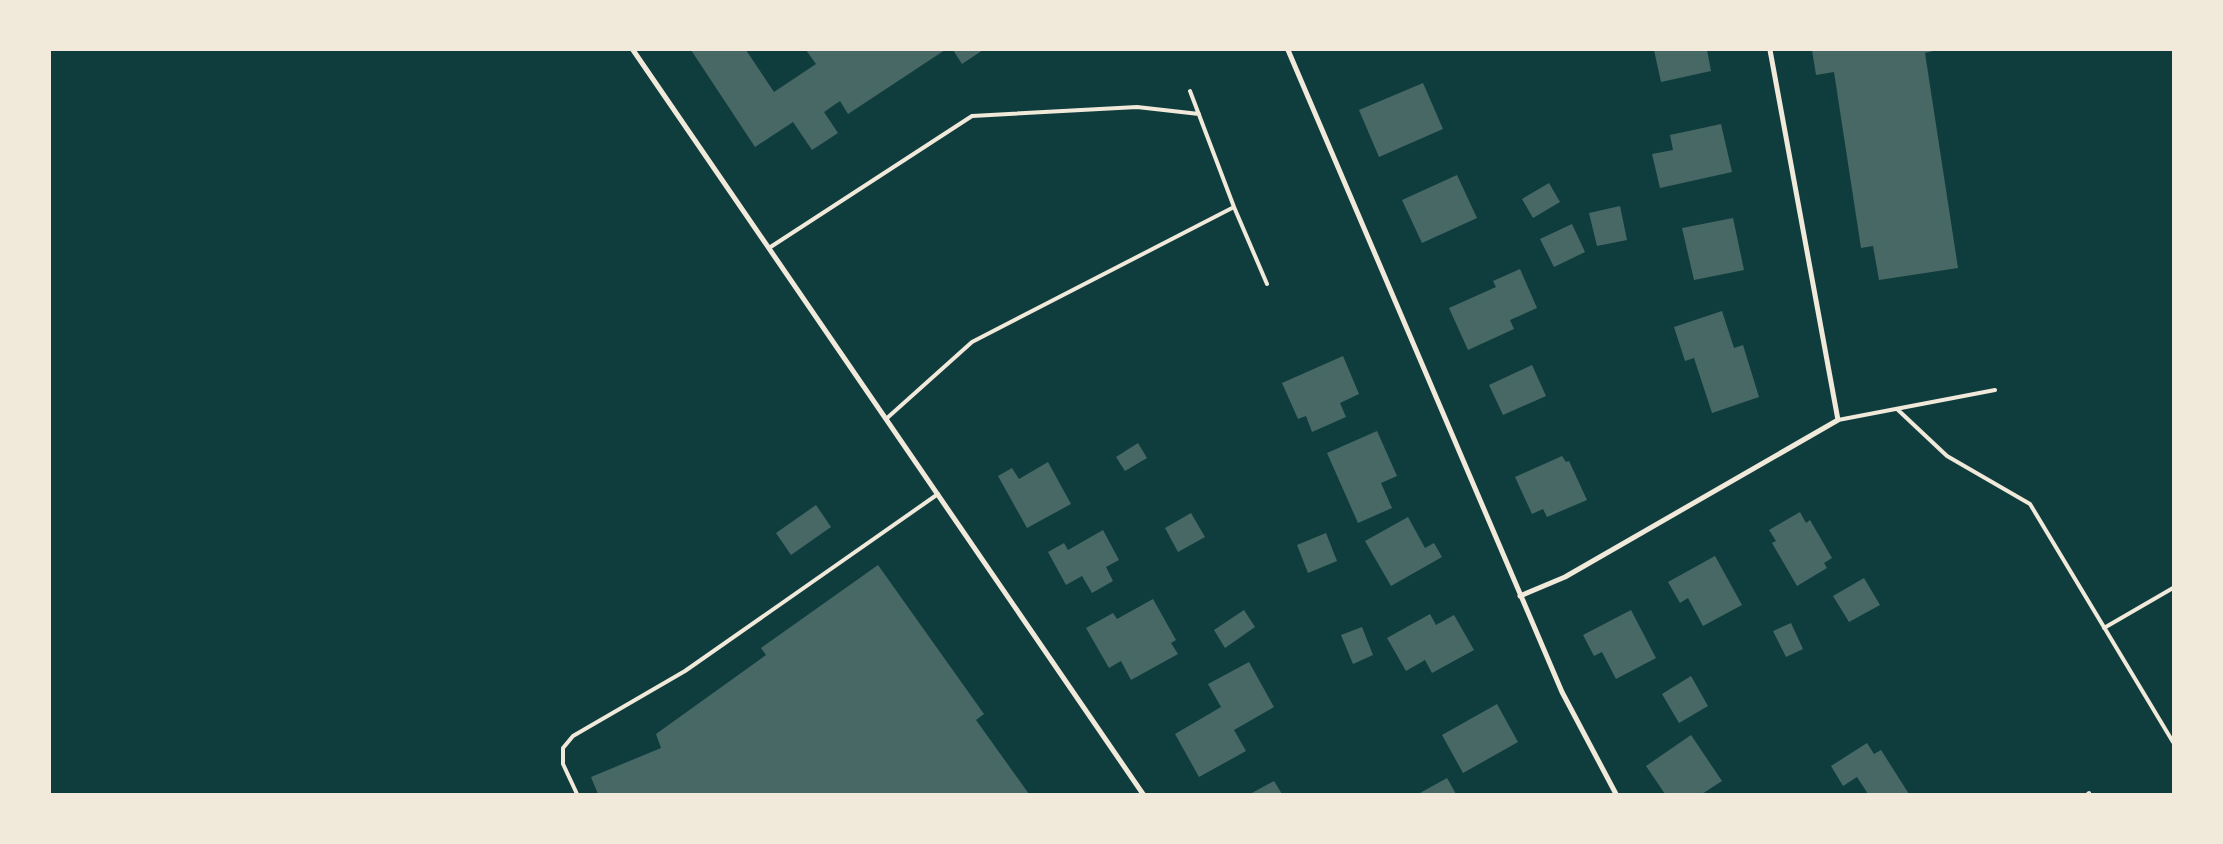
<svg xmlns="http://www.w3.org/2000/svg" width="2223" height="844" font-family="'IBM Plex Sans',sans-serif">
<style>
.building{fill:#486865}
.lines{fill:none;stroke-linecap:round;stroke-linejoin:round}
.service{stroke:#f1e9da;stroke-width:4}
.minor{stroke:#f1e9da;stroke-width:5}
</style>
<rect width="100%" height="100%" fill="#0f3d3e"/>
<path class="building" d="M691 50H746L774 92 816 64 806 50H945L848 114 840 101 824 112 838 133 812 150 793 122 755 147Z
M953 50H983L962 64Z
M1654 50H1707L1711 71 1661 82Z
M1812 50H1937L1925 53 1958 268 1879 280 1873 246 1861 248 1834 72 1816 75Z
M1423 83 1443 129 1379 157 1359 110Z
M1721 124 1732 172 1660 188 1652 154 1673 150 1670 135Z
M1457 175 1477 218 1422 243 1402 200Z
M1549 183 1560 202 1533 218 1522 199Z
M1620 206 1627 240 1597 246 1589 213Z
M1733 218 1744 270 1694 280 1682 228Z
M1572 224 1585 252 1554 267 1540 239Z
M1520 269 1537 308 1510 320 1514 329 1468 350 1449 308 1496 287 1493 281Z
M1722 311 1734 348 1743 345 1759 397 1712 413 1694 358 1685 361 1674 327Z
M1343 356 1359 394 1340 403 1346 417 1312 432 1306 416 1298 419 1282 383Z
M1532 365 1546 396 1503 415 1489 385Z
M1377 431 1397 476 1381 483 1392 508 1358 523 1327 453Z
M1138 443 1147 458 1125 471 1116 457Z
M1562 456 1566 462 1569 461 1587 500 1547 517 1543 509 1532 514 1515 477Z
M1048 462 1071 504 1027 528 998 476 1012 468 1019 479Z
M816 505 831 527 791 555 776 533Z
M1800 512 1806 523 1810 520 1832 558 1824 563 1827 568 1797 586 1772 543 1776 541 1769 530Z
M1191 513 1205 537 1178 552 1165 528Z
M1408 517 1425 548 1434 543 1442 557 1391 586 1365 541Z
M1103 530 1119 560 1106 567 1113 581 1092 593 1082 576 1066 585 1048 552 1064 543 1068 550Z
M1326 533 1337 561 1308 573 1297 545Z
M1715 556 1742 605 1703 626 1688 598 1680 603 1668 582Z
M878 565 984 714 976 720 1029 794H598L591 777 661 748 656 734 766 655 761 648Z
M1864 578 1880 605 1849 622 1833 596Z
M1153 599 1176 640 1171 643 1178 654 1131 680 1121 661 1109 668 1086 628 1113 613 1117 619Z
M1244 610 1255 627 1225 648 1214 630Z
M1631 610 1656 658 1616 679 1602 652 1594 656 1583 635Z
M1430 614 1436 625 1454 615 1474 650 1432 673 1425 660 1406 671 1387 638Z
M1791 623 1803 649 1786 657 1773 631Z
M1362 627 1373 655 1353 664 1341 635Z
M1249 662 1274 707 1234 730 1246 751 1199 777 1175 734 1221 707 1208 684Z
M1691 676 1708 706 1679 723 1662 694Z
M1497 704 1518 742 1463 773 1442 735Z
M1691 735 1722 781 1702 794H1665L1646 766Z
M1867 743 1874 754 1881 750 1909 794H1868L1857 777 1843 786 1831 766Z
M1447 778 1456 794H1421L1420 793Z
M1274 781 1282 794H1250Z"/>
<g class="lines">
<path class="service" d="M1190 91 1234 207 1267 284
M769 248 972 116 1137 107 1199 114
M1897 409 1947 456 2030 504 2173 742
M886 419 972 342 1234 207
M1838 420 1995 390
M2104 628 2173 588
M577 794 563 764V748L573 736 685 671 938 494
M2088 794 2089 793"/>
<path class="minor" d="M633 50 1143 794
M1288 50 1562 692 1616 794
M1520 596 1565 577 1838 420 1770 50"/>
</g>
<rect width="2223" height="844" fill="none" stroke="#f1e9da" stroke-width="102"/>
</svg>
